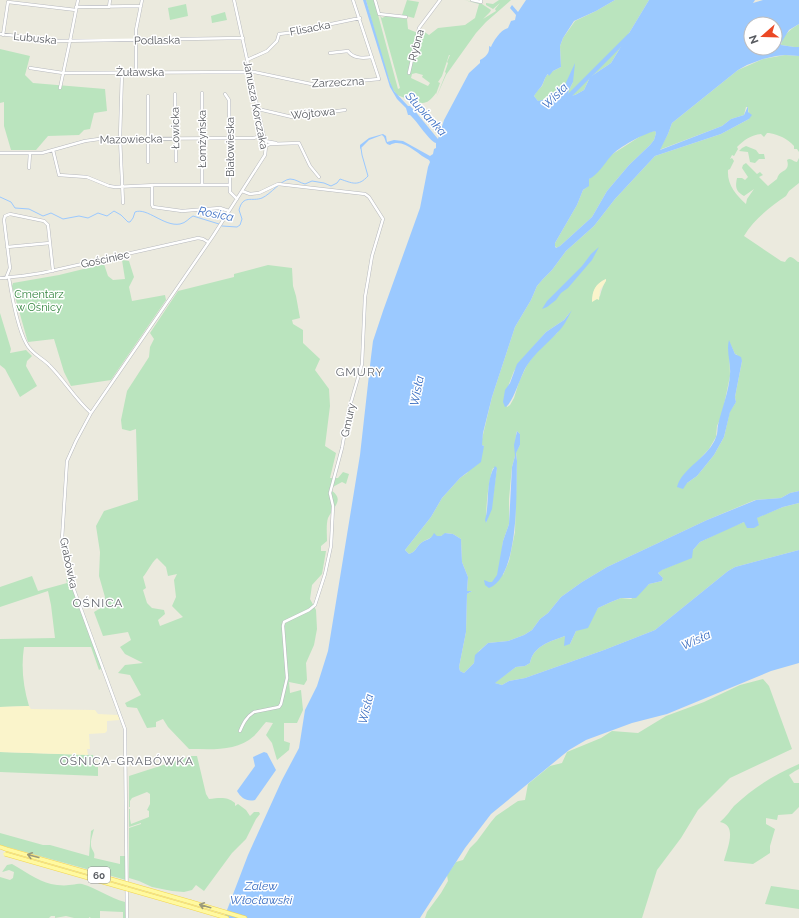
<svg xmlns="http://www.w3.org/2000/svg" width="799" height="918" font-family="Raleway,sans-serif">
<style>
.green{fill:#bae4be;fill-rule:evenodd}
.sand{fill:#faf4cb}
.water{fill:#9bc9ff;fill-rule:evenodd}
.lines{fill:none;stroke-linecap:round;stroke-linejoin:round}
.stream{stroke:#9bc9ff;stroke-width:1}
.river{stroke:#9bc9ff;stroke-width:4.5}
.minor-casing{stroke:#b7b9be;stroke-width:3.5}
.major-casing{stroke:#f3d650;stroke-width:4.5}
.minor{stroke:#fff;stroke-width:2.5}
.major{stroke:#fff9a0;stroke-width:3.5}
.major-bridge-casing{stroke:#f3d650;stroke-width:4.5;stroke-linecap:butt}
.major-bridge{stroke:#fff9a0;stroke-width:3.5}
.oneway{stroke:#9b9a7a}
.labels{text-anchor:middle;stroke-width:3;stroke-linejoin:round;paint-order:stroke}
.shield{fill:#fff;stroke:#8a8c90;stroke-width:1}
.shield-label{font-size:10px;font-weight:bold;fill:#585b60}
.street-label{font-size:11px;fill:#585b60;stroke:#fff}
.park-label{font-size:11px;fill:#33843f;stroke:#fff}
.water-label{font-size:12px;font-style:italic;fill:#3d70c3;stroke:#fff}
.neighbourhood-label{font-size:12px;letter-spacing:1px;fill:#696c72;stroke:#fff}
</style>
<rect width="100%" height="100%" fill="#ebeade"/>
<path class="green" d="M366 0H374L398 89 400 88 380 15 382 18 386 16 407 19 408 29 418 33 420 29 429 35 438 28 465 25 475 18 479 4 464 0 482 4 491 10 490 12 483 19 496 11 495 9 500 3 493 9 486 5V3L493 4 499 0H511L486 22 476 33 446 75 436 98 446 73 445 72 448 63 447 62 450 55H449L442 76 438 82 440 83 436 94V93C427 105 423 105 411 99L410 100 397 95 392 88 381 55ZM416 73 423 75 422 77 430 83 428 86 411 78 412 74Z
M407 0 419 2 414 18 402 15Z
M615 0H649L611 63 590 77 584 90 575 95 568 96 569 90 573 82C563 89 550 100 538 101L534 96 537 91 542 86 546 76 553 71 561 67 560 46 563 38 575 21 596 11Z
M186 4 188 16 170 20 168 8Z
M225 12 227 20 212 23 211 16Z
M799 24V47H794L781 45C782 35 791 29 799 24Z
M0 49 30 56 25 75 33 83 105 89 107 111 94 113 90 129 84 130 79 135 48 136 36 150H11L4 126V102L0 103Z
M785 55 799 56V152L797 149H794V146C787 138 779 135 769 133H767L764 137 761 134C751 135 744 140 737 147L738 149 734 156 732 155 730 159 732 158 734 161 730 169 728 170C727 185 736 195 746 204L747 199 754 189 744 196C736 191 735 188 737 178H742L745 180 748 177 742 168 743 165 746 163 757 174 760 172 763 175 759 177 768 186 777 179C779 169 791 173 787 160 791 157 793 162 797 162L799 158V183L789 191 786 196C770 207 754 219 744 236L781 261 785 262C790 254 792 257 798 262H799V491L790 493 781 498 755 500 707 520 607 567 582 582 561 597 548 613 540 619 532 630 524 635 508 641 488 643 479 651 475 659 474 663 464 673 460 671 459 667 466 632 467 594 472 591H467L468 577 462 562 461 539 453 534 446 533 441 536H433C429 539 425 540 421 543 416 547 416 552 409 554L405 550 431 517 442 498 460 478 467 473 484 446 482 445 481 443 492 397 515 327 531 300 537 286 543 279 552 270 566 251 594 226 615 199 655 156 721 134 749 119 748 107H746L744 115 731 119 722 126 659 150 668 134 672 123 738 70 763 59ZM606 279C604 285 601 290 600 296L593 301C592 292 596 283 606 279ZM571 311 557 333 537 351 527 365 519 382 514 398 510 405 507 407 504 397 514 371 527 354 546 332 564 320ZM729 341 735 354H736L742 361 735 397 736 402 730 411 724 437 714 455 697 476 687 483 694 465 709 449 716 437 717 426 722 415 730 376ZM517 431 520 434V445L516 452 517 461 515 532 509 561 503 575 501 558 503 541 509 524V499L512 467 515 456 516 434ZM493 468H497L492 503 486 523C486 507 488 482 493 468Z
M655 131 656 133 654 140 650 145 629 165 607 191 592 217 560 246 557 248 555 246V243L577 205 583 190C588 187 589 185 589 179L611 155 647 132Z
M746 146 756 150 759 154H764L765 159H759L755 163 750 162 748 152 739 151 742 148Z
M122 260 129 261 134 277 129 287 132 301 165 295 166 300 111 380 71 386 64 372 54 339 28 342 27 339 12 286 13 283 59 275 104 264 108 276 113 280 125 279Z
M268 265 292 268 293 286 296 296 300 318 292 320 293 324 303 330V343L320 359 315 370 329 389 330 406 325 446 336 453 330 478H338L343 472 349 474 346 484 342 482 329 489C346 499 334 506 328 518 326 524 327 534 327 541L321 546V551H326L322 574 312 585 310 599 316 610 317 629 314 645 306 663 307 680 304 685 289 682 290 693 301 690 303 710 297 723H284V741L290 743 289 750 277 760 272 743 266 735 273 723 266 722C262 726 259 731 254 736 236 752 212 749 189 749L168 727 163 719 156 722V727L147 728 137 708 127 707 125 703 141 695 130 675 118 673 125 665 143 663 125 654 120 647 131 640 128 632 103 636 94 612 104 606 105 597 99 576 100 552 96 526 104 511 138 500 136 429 130 431 122 429 121 420 127 391 149 357 150 347 154 339 150 333 178 291 234 277V274ZM157 558 166 567 168 576 177 574 174 580 176 597 172 606 183 617 160 626 158 620 165 614 164 610 152 608 147 603 143 590 146 588 143 577C148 571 151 563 157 558Z
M0 313 11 349 10 353 26 350 32 356 27 361 26 366 37 386 20 397 5 369 0 365Z
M799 503V550L735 567 728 571 655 630 604 650 525 678 509 681 502 685 494 683 516 667 525 666 530 663C533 646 551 641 565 636L570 644 576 631 592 617 598 608 611 602 621 598 631 599 649 584 662 581 663 578 658 573 661 570 676 564 693 550 700 542 731 527 744 522 759 525 756 518 783 507Z
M32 576 38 591 67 583 66 579 69 578 102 668 99 670 91 647H24C21 667 23 686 29 706L0 707V639L55 638 51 605 48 591 0 607V587Z
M763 679 769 686 792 749 730 778 698 810 681 838 657 870 642 918H425L427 912 441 893 448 881 447 875 456 862 463 860 470 848 477 841 491 822 496 816 518 801 525 800 528 784 550 766 562 763 567 752 601 738 612 731 638 733 666 716 704 702 740 685Z
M0 752 93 755 95 767H98V776L0 772Z
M191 756H197L206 794 209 799C219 798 227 796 235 803V806L238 804 246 810 250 816 254 812H259L260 814 256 819 246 839 232 853 204 891 196 885 192 890 184 892 172 891 152 887 139 881 129 878V828L141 824V823L129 827V809H130V819L131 824 149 817V811L147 810 150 804V794L147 792 132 798 130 801V807H129V776Z
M799 764V769L795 771 789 775 794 783H799V807L792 814 778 815 777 820 766 818V824L775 829 770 846V853L753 864 724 861C727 849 738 825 720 822 726 817 729 812 734 806 754 787 774 775 799 764Z
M94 829C93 834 89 843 92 849 94 853 95 853 94 858L120 864V856H125L126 880 0 845V833L43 845H50L89 856 91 831Z
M12 864C23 870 38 881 51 884 56 885 64 886 69 885 74 885 77 883 82 884 97 888 109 898 125 902L126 918H123V912L100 911V918H91L89 917V918H74L66 916 55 918V916H51L49 918H0V877L10 880 13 878 14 872 9 870 2 872 7 865Z
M771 886 799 890V909L765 904Z"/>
<path class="sand" d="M606 279V281L600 290 599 300 597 299 592 302C592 291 595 284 606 279Z
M29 706 31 709 95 710 98 714 118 715 120 720 107 721V731L105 733 89 734 90 749H87L88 755 0 752V707Z"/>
<path class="water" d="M363 0H366L390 82 394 91 408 106H410L414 110 438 139 444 120 469 73 480 63V60C486 57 490 53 489 46L491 47C493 42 500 30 508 28L511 21 515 20 516 15 510 8 512 5 518 12 526 0H615L596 11 574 21 563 38 560 46 561 67 553 71 549 76 548 74C544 78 544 83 541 87 538 90 536 93 534 96L538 101 546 99 548 97 552 96 563 89 575 63 573 82 569 90 568 96 575 95 584 90 590 77 611 63 649 0H755L753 3 763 0H799V24L789 30 781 43V45L794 47H799V56L785 55 776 56 763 59 747 65 738 70 672 123 668 134 660 150 722 126 731 119 744 115 748 106V112L752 115 749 119 721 134 655 156 615 199 594 226 566 251 552 270 543 279 537 286 531 300 515 327 492 397 483 433 482 445 484 446 481 462 460 478 442 498 431 517 405 550 409 554C416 552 416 547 421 543 426 539 431 540 434 533L437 536H441L445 533 453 534 461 539 462 562 468 577 467 591H472L467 594 466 632 459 667 460 671 464 673 474 663 475 655 488 643 508 641 524 635 532 630 540 619 548 613 561 597 582 582 607 567 707 520 756 500 781 498 790 493 799 491V503L783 507 757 518 759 525 754 528H747L744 522 700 542 693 550 692 558 662 570 658 573 663 578 662 581 649 584 636 598H621L611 602 598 608 588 628 576 631 570 644 564 646 565 636C551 641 533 646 530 663L525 666 516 667 495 683 502 685 509 681 525 678 604 650 655 630 728 571 735 567 799 550V663L771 671 667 714 632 723 586 740 569 750 491 814 465 848 420 918H224L248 855 282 780 299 748 305 710 317 686 328 651 360 455 371 357 373 341 383 311 420 208 428 167 430 162 429 160C418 155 403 137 390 145 385 144 386 141 384 137L382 135 369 140 360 149V145L369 138 383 134 386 136 387 142 394 140 403 141 430 156 433 154 434 149 436 148V143C429 141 418 122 410 115H408L406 108 397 99 390 87ZM751 24H775V48H751ZM655 131 656 133 654 140 650 145 629 165 607 191 592 217 560 246 556 248 555 246V243L577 205 583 190 589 186V179C598 175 604 164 611 156 619 147 643 134 655 131Z
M599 247 592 260 568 288 561 293 556 300 547 307 542 309 547 301 582 266 591 254Z
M572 310C568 317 564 327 557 333 547 344 536 352 528 364 521 373 513 405 505 407L503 402 505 390 510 383 517 364 546 332 564 320Z
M729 340 735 354 741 357 742 361 735 397 736 402 730 412 724 437 714 455 697 476 687 483 683 489 677 487C681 469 710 456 716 437 718 433 717 429 718 425 722 408 729 391 730 374 731 363 726 351 729 340Z
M517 431 520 434V445L516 453 517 461C516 490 520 576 489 588L485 585 484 580 489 582H492L497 575 503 541 509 524 512 467 515 456 514 445Z
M495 466 497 468 492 509 486 523 485 520C490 503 485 481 495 466Z
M264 752 267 753 276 770 255 800C247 802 241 798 237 791L255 766 253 757Z"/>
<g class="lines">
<path class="stream" d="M0 197 11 202 15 208 29 209 43 216 51 213 63 219 79 216 88 218 98 213 107 216 114 211 121 215 128 222H130L133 218 135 212C147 207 164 227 180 224 186 223 189 218 193 216L219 224
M222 226 237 227 240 225 242 219 239 210C243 194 252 202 262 198 271 194 281 180 290 179 296 179 300 183 305 184L312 181 324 183 331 186 337 183 340 179C352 183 358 187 368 176L362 155 361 148"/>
<path class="river" d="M565 100 629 36"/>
<defs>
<path id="minor" d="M375 0 379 14 406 17
M472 0 481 2V0
M76 7 141 6
M109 7 110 0
M0 34 58 41 243 38
M3 35 8 2 76 10
M330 53 348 51C353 59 364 58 372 57
M247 60 267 51 277 41 279 34 304 31 312 28 360 18
M30 68 63 73 254 72 316 85 379 79 353 0
M122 72 120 138 123 203
M136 72V30L142 0
M409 73 419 28 440 0
M60 88 70 41 78 0
M202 93V185
M175 94 176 161
M225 94 229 100 230 192 237 199
M148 96V162
M258 109 292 117 345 110
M265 141 276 143
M266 146 270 144 299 143 310 166 319 177
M53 150 59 175 87 177 109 186 115 187 156 185H230
M0 153H42L85 141 99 139 253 138 264 136
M29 168 30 153
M152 185V205L153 207 182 211 220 208 229 211
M7 247 50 243
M0 278 22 276 42 273 198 238 203 239 208 242
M6 278 10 268 4 220 5 216 10 214 44 221 48 225 53 271
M9 278C12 297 17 326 26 343 31 354 43 358 50 366 65 381 75 399 91 413
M240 731C243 724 246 717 254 712L279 707 281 704 287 678 283 626 284 622 309 610 315 605 325 574 331 546 333 506 330 493 342 448 349 409 362 364 365 297 368 280 372 256 383 219 369 197 365 194 278 184 259 193 250 194 242 191
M127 918 125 729 73 587 62 539 67 461 76 441 91 413 213 236 265 155 266 146 234 0"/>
<path id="major" d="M0 847 6 849
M191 902 245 918
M190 907 227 918"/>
</defs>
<use href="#minor" class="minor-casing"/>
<use href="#major" class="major-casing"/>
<use href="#minor" class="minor"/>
<use href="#major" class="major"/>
<defs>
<path id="major-bridge" d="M6 849 191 902
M5 854 190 907"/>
</defs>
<use href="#major-bridge" class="major-bridge-casing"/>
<use href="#major-bridge" class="major-bridge"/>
</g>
<defs><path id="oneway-shaft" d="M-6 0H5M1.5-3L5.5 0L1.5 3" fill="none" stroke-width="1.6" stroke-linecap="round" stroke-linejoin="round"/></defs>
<g class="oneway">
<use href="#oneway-shaft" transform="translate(33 856) rotate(-165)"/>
<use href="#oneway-shaft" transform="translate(205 906) rotate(-164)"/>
</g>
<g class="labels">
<rect class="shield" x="88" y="867" width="22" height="16" rx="3"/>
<g class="shield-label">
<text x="99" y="879">60</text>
</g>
<g class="street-label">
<text transform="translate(310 28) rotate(-11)" y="4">Flisacka</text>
<text transform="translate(35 38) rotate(6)" y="4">Lubuska</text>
<text transform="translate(157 40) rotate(-1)" y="4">Podlaska</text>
<text transform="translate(416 45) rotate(-75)" y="4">Rybna</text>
<text x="140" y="76">Żuławska</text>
<text transform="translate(338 82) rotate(-3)" y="4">Zarzeczna</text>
<text transform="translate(256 105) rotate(79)" y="4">Janusza Korczaka</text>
<text transform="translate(313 113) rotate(-6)" y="4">Wójtowa</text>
<text transform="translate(175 128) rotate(-91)" y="4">Łowicka</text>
<text transform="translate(131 139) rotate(-1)" y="4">Mazowiecka</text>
<text transform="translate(202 139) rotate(-90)" y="4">Łomżyńska</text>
<text transform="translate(230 147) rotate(-90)" y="4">Białowieska</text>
<text transform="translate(105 259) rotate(-12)" y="4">Gościniec</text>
<text transform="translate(348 420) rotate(-78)" y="4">Gmury</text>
<text transform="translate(69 563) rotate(78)" y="4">Grabówka</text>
</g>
<g class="park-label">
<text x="39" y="298">Cmentarz<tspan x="39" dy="13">w Ośnicy</tspan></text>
</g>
<g class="water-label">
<text transform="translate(555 96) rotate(-45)" y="4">Wisła</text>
<text transform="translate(426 114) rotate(48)" y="4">Słupianka</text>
<text transform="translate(216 214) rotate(11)" y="4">Rosica</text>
<text transform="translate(417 391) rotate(-79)" y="4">Wisła</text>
<text transform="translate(696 640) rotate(-24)" y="4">Wisła</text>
<text transform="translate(366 709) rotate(-76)" y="4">Wisła</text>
<text x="261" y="890">Zalew<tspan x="261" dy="14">Włocławski</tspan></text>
</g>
<g class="neighbourhood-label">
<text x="360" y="376">GMURY</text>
<text x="98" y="607">OŚNICA</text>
<text x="127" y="765">OŚNICA-GRABÓWKA</text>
</g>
</g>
<g transform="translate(763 36) rotate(250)"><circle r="19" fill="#ffffff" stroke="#bcbdbf"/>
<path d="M0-3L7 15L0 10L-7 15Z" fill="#eb4825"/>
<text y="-6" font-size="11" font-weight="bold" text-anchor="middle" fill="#585b60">N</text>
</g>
</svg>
